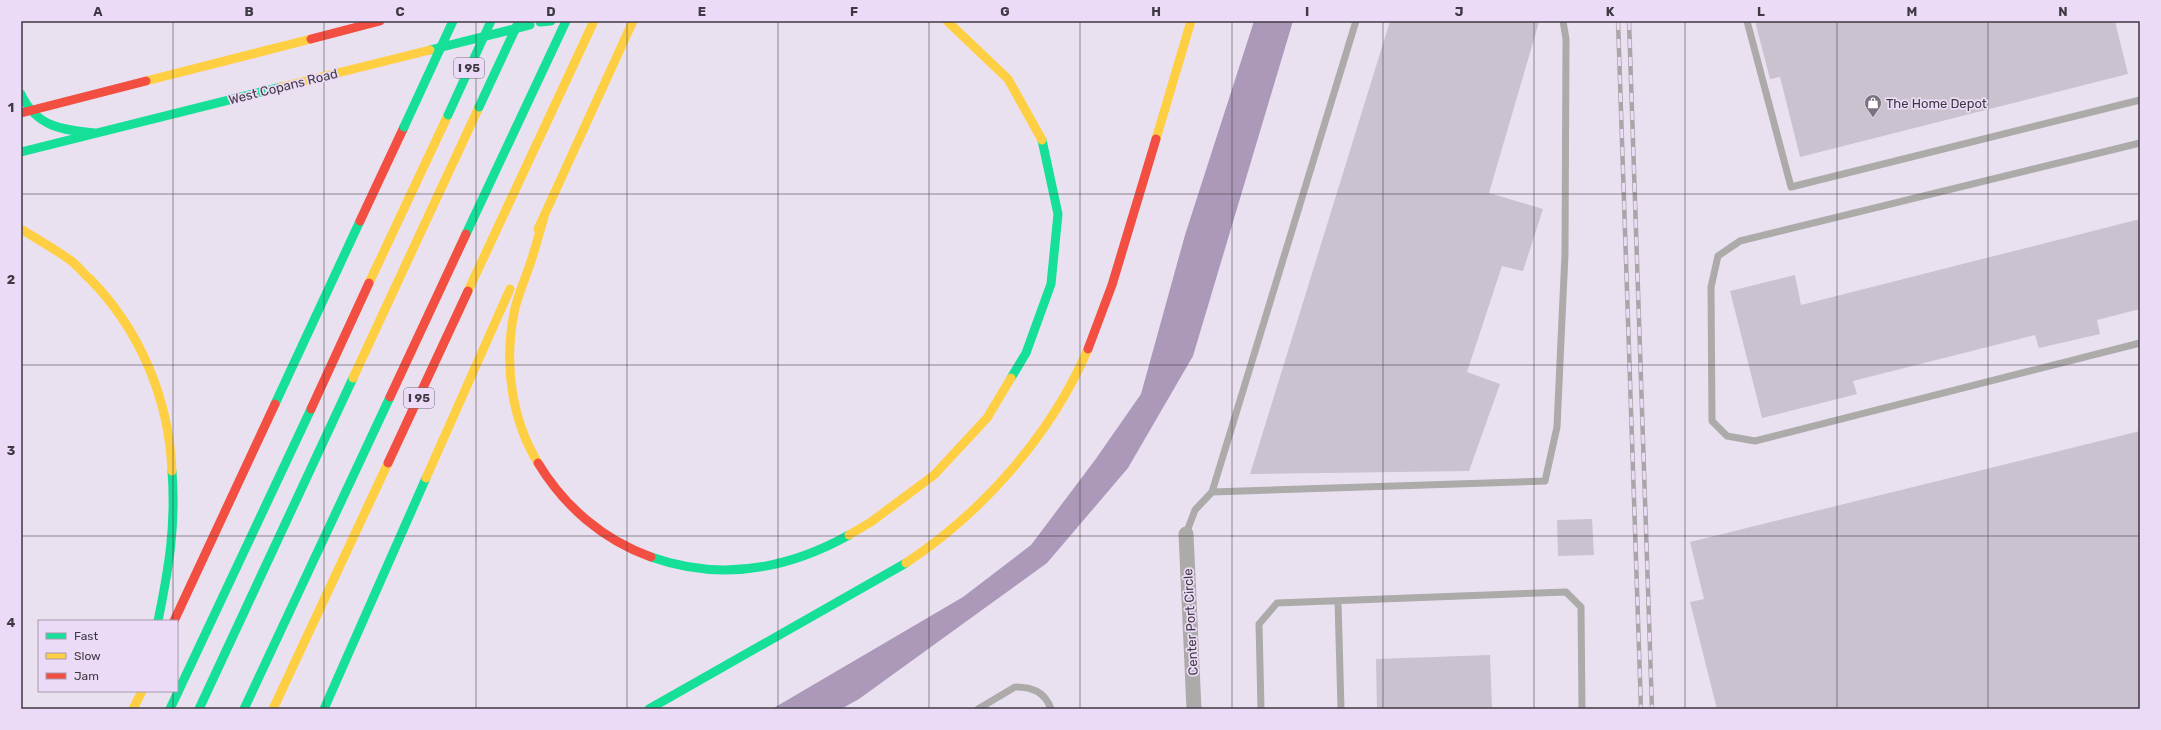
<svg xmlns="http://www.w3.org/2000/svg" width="2161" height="730" font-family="Rubik,sans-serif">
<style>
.water{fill:#ac99b9}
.building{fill:#cac2ce}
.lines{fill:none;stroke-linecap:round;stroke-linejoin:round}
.lane{stroke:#adaaaa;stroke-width:7}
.street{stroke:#adaaaa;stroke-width:15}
.fast{stroke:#16e098;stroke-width:9}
.slow{stroke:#ffcf43;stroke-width:9}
.jam{stroke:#f24e42;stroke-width:9}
.rail-casing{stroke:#a9a5a8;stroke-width:4.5}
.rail{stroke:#ebdbf6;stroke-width:3;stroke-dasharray:9;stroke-linecap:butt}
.fast-bridge{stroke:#16e098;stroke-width:9}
.grid{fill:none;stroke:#3f3943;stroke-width:1;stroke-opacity:0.55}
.labels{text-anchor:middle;stroke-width:3.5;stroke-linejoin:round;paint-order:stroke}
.shield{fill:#ebdbf6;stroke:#736a79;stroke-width:1}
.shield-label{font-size:12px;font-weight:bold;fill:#3f3943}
.street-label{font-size:13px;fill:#3f3943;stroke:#ebdbf6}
.poi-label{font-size:13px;fill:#3f3943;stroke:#ebdbf6;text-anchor:start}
.neatline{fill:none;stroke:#3f3943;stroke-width:1.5}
.grid-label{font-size:13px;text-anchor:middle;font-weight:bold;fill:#3f3943}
</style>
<rect width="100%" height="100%" fill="#eae1f0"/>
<path class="water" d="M1254 21H1293L1193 356 1128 468 1047 563 859 699 841 709H772L963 597 1031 545 1095 460 1141 394 1185 235Z"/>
<path class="building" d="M1390 21 1539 22 1489 193 1543 209 1523 271 1502 266 1467 372 1500 384 1469 471 1250 474Z
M1755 21H2115L2128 74 1800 157 1780 77 1770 79Z
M2140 219V309L2097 320 2100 334 2039 348 2035 335 1853 381 1857 394 1762 418 1730 291 1795 275 1801 305Z
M2140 431V709H1717L1690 602 1704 599 1690 542Z
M1592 519 1594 555 1558 556 1557 520Z
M1490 655 1492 709H1377L1376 659Z"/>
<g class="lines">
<path class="lane" d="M1747 21 1791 187 2140 100
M2140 143 1740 241 1718 256 1711 287 1712 421 1727 436 1755 441 2140 343
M1212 492 1545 481 1557 427 1565 254 1566 39 1563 21
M1186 534 1195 510 1212 492 1356 21
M1338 601 1341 709
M978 709 1015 687C1033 687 1045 692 1051 709
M1261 709 1259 624 1277 603 1566 592 1581 607 1582 709"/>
<path class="street" d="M1186 534 1194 709"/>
<path class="fast" d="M540 22 551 21
M430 50 530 25
M21 94C36 127 62 130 95 133
M21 152 281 87
M466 234 566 21
M1011 378 1026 353 1051 284 1058 214 1042 140
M275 404 360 221
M651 557C719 581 786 570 849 535
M158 621C169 567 176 526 172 471
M170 709 311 409
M199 709 353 378
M244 709 390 397
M324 709 426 478
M649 709 906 563"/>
<path class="slow" d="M947 21 1008 79 1042 140
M146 81 311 39
M281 87 430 50
M1156 139 1191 21
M21 229C37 239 55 249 70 260 77 265 83 273 90 279 140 330 169 399 172 471
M538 229 633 21
M369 283 448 115
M468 291 594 21
M353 378 479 107
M538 463C511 419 504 363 514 313 517 297 524 282 529 267 535 250 539 234 544 217
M426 478 510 289
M849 535 871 522 934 475 987 418 1011 378
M906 563C983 512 1051 435 1088 349
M133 709 142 691
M273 709 388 463"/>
<path class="jam" d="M311 39 380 21
M21 113 146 81
M360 221 404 127
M1088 349 1112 285 1156 139
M390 397 466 234
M311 409 369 283
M388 463 468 291
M538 463C564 506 603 540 651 557
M174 621 275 404"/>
<defs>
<path id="rail" d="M1618 21 1641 709
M1629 21 1652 709"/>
</defs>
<use href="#rail" class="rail-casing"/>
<use href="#rail" class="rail"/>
<path class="fast-bridge" d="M479 107 519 21
M448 115 491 21
M404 127 453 21"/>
</g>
<path class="grid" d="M173 21V621M324 21V709M476 21V709M627 21V709M778 21V709M929 21V709M1080 21V709M1232 21V709M1383 21V709M1534 21V709M1685 21V709M1837 21V709M1988 21V709M21 194H2140M21 365H2140M21 536H2140M173 691V709"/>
<defs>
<symbol id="shop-pin" viewBox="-11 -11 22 30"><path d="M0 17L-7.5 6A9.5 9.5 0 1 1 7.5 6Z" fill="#7b7480" stroke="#ebdbf6"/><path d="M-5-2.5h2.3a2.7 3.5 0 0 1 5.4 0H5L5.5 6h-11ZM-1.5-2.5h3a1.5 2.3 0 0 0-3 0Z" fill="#fff"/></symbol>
</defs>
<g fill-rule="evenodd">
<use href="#shop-pin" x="1863" y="93" width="20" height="27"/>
</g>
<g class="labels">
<g class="shield">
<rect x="454" y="58" width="30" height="20" rx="3"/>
<rect x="404" y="388" width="30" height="20" rx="3"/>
</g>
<g class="shield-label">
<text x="469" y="72">I 95</text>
<text x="419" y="402">I 95</text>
</g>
<g class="street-label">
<text transform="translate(283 86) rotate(-14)" y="5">West Copans Road</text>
<text transform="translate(1190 622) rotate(-93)" y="5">Center Port Circle</text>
</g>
<g class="poi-label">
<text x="1886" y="108">The Home Depot</text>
</g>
</g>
<rect width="2161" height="730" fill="none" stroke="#ebdbf6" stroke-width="44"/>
<rect x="38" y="620" width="140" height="72" fill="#ebdbf6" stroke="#a69aae"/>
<rect x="46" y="633" width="20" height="6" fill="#16e098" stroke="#a69aae"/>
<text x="74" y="640" font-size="12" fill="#3f3943">Fast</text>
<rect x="46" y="653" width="20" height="6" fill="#ffcf43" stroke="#a69aae"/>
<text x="74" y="660" font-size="12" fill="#3f3943">Slow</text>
<rect x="46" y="673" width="20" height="6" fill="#f24e42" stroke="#a69aae"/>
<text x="74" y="680" font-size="12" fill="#3f3943">Jam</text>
<rect x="22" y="22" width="2117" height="686" class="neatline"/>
<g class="grid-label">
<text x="98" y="16">A</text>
<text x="249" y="16">B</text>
<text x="400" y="16">C</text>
<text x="551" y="16">D</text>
<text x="702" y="16">E</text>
<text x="854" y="16">F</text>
<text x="1005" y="16">G</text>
<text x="1156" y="16">H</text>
<text x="1307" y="16">I</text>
<text x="1459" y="16">J</text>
<text x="1610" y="16">K</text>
<text x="1761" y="16">L</text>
<text x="1912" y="16">M</text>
<text x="2063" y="16">N</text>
<text x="11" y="112">1</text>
<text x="11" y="284">2</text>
<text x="11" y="455">3</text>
<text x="11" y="627">4</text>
</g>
</svg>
